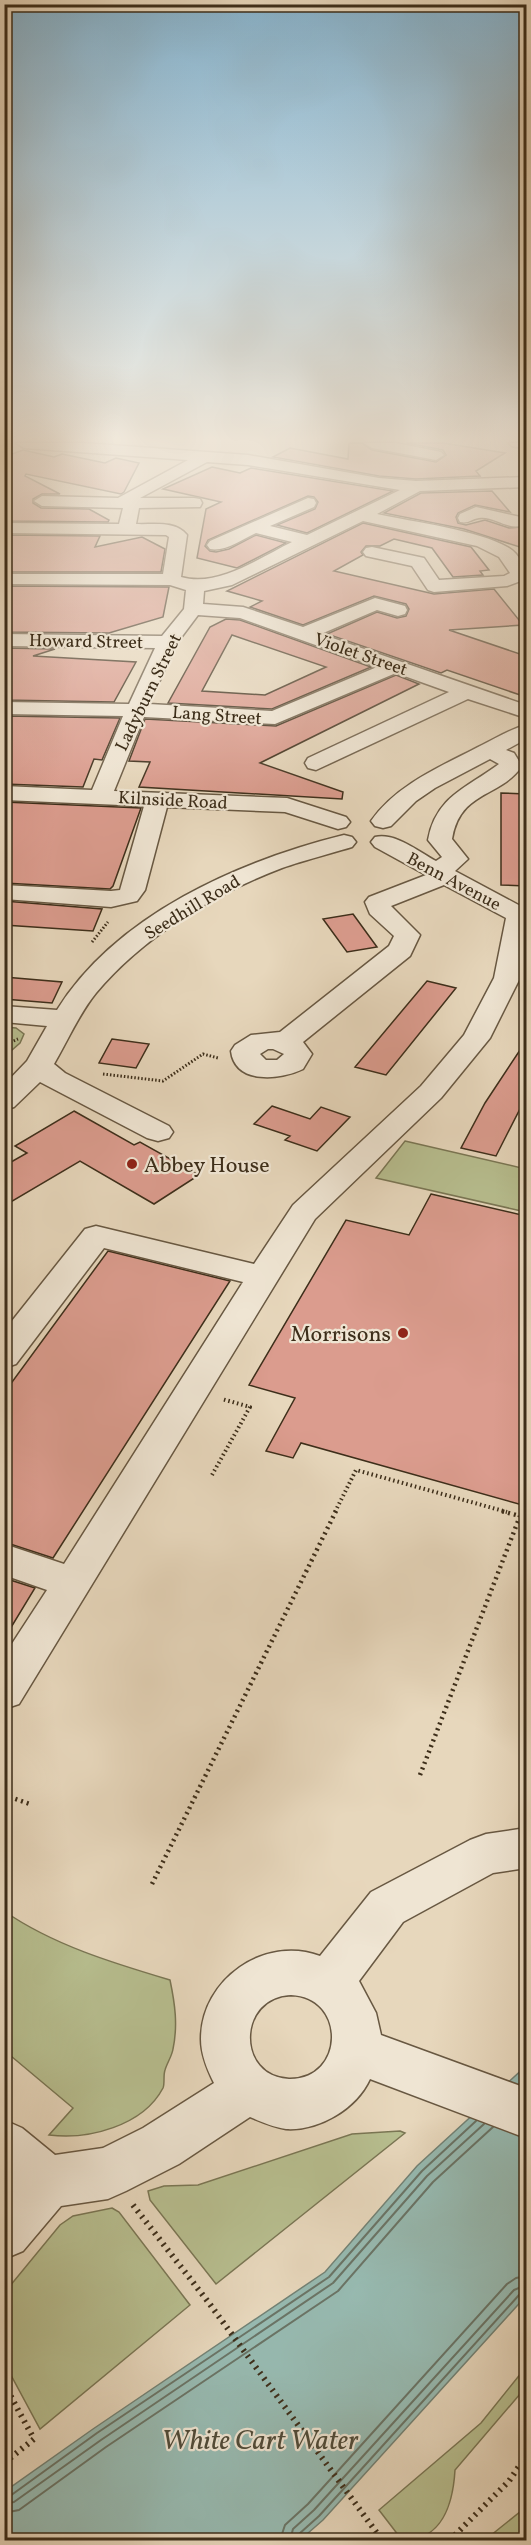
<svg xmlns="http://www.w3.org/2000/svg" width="531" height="2545" font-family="Vollkorn,serif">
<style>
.green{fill:#b7be8f;stroke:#7a7654;stroke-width:1.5}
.water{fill:#97bab1;stroke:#738275;stroke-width:1.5}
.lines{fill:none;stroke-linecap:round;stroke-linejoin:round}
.shore{stroke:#6a7466;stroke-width:2}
.building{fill:#db9c8e;stroke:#3d2e1a;stroke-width:1.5;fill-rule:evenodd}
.minor-casing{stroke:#685842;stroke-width:3}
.path-far3{stroke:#3d2e1a;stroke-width:3;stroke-dasharray:1.5 2;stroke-linecap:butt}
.path-far2{stroke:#3d2e1a;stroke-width:4;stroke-dasharray:1.5 3;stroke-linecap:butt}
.path-far1{stroke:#3d2e1a;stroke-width:4.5;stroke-dasharray:2 4;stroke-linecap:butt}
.path{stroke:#3d2e1a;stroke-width:6;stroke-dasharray:2 5;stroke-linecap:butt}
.minor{fill:#efe5d3;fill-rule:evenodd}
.poi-dot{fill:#8f2418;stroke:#efe5d3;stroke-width:2}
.labels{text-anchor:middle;stroke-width:4.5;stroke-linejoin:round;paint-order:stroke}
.far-street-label{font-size:18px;fill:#3d2e1a;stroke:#efe5d3}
.poi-label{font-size:22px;fill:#3d2e1a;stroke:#efe5d3;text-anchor:start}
.near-water-label{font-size:28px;font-style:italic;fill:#4f4a38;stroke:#efe5d3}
</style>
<rect width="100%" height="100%" fill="#e7d7bc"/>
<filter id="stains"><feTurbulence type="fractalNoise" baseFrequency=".00333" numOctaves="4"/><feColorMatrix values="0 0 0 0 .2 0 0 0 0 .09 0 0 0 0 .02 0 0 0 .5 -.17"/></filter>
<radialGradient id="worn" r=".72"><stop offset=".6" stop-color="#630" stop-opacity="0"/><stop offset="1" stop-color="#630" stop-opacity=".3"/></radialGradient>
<path class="green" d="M5 1027 16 1028 24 1034 20 1043 5 1056Z
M405 1141 526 1169V1212L376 1178Z
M4 1911C53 1945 113 1963 170 1980 175 2004 178 2025 173 2049 172 2056 167 2063 165 2070 163 2076 165 2083 163 2088 143 2126 88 2140 49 2135L73 2108 5 2051Z
M400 2131 405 2133 216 2284 150 2200 148 2191 164 2186 198 2185 352 2134Z
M112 2208 119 2212 190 2305 40 2429 5 2364V2292L60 2225 73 2216Z
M526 2367V2387L455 2470C453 2504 442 2541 402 2540L379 2510 481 2423Z
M526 2507V2540H485Z"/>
<path class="water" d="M526 2066V2296L323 2520 300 2540H5L4 2492 93 2429 325 2272 417 2166Z"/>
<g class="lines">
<path class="shore" d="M4 2497 10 2496 97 2433 329 2277 422 2171 476 2121
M4 2504 14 2502 101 2440 333 2283 427 2176 484 2124
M4 2513 19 2510 106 2447 338 2291 433 2182 493 2127
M280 2540 285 2525 308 2504 507 2284 516 2278 526 2276
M290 2540 293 2529 314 2510 514 2290 526 2285
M297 2540 299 2534 319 2516 519 2295 526 2293"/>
</g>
<path class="building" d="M349 443H362L372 450 436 462 446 455 443 450 407 443H443L505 453 476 471 480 476 416 479 379 476 273 457 290 448 348 459Z
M23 450 54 457 62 454 105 463 116 458 139 463 124 492 121 494 26 474 25 476 60 494H42L33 499V503L41 508 89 509 109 520 108 522 4 521V457Z
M212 467 240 473 251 468 393 491 307 533 277 525 315 509 318 502 314 497 308 496 208 540 205 546 210 551 216 552 229 549 256 535 286 543 237 568 197 558 206 509 221 502 163 489Z
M492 491 510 512 475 505 458 513 456 517 458 523 466 525 485 520 509 528 522 527 526 532V549L464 529 384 513 421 493Z
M363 523 471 547 489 570 480 571 483 575 453 577 432 548 394 539 380 546H366L361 552 363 555 334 571 434 594 494 589 523 625 449 630 526 656V697L447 670 441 673 327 634 377 612 397 618 406 616 409 609 406 604 374 596 303 625 250 607 262 601 227 591Z
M4 535 100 536 95 547 142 537 165 549 161 572H4Z
M4 586 169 587 163 617 109 633 4 632Z
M226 619 240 620 371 667 272 709 168 703 210 627ZM232 635 326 667 265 695 202 691Z
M4 648 55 649 33 656 136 662 114 702 4 700Z
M396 675 419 684 260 763 343 792 342 799 139 787 150 762 129 761 145 719 276 726Z
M4 716 120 718 102 760 94 759 83 787 4 784Z
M501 793 526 794V886L501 885Z
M4 802 141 808 113 886 110 889 4 883Z
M4 901 102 909 93 931 4 925Z
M353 914 377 947 347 952 323 919Z
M4 977 62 982 52 1003 4 999Z
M427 981 456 988 386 1075 355 1067Z
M112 1039 149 1044 136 1068 99 1063Z
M526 1041V1097L496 1156 461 1148 485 1103Z
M272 1106 310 1119 321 1107 350 1117 317 1151 285 1140 290 1136 254 1124Z
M74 1111 134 1145 140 1142 199 1175 154 1204 80 1161 4 1206V1166L27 1153 15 1146Z
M431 1194 526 1216V1506L301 1443 293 1458 266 1451 295 1398 249 1385 346 1220 409 1235Z
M108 1251 230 1281 53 1558 4 1542V1393Z
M4 1578 35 1588 4 1639Z"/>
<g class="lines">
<defs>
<path id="minor" d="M16 443H83L248 455 379 478 416 481 526 477V487L420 491 377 514C413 522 479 530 509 548 519 554 526 568 526 579L507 586 434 592 428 590 412 566 366 556 363 552 366 548 372 547 424 558 439 580 504 576 510 573 499 557 477 546 363 521 232 585 204 591 203 604 243 607 303 627 375 598 405 606 407 610 405 614 398 616 377 610 321 634 526 705V718L468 699 316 770 308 768 305 763 308 758 449 692 396 673 275 724 144 717 114 791 287 798 346 817 350 822 346 827 338 829 285 812 167 807 145 890 137 901 111 907 4 899V885L111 891 120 890 144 806 4 800V786L92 790 123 716 4 714V702L129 704 155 648 4 646V634L162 636 184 609 186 590 170 585 4 584V574H163L169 537 166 535 4 533V523L119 524 123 508 42 506 34 501 42 496 118 498 188 460 24 448ZM207 462 248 465 400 490 307 535 270 526 314 507 316 503 314 499 308 498 210 541 207 545 210 549C225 552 243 539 256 533L292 542C259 558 218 588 181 577L187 535C175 520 153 525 136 524L139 508 200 507 202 503 200 499 194 498H140ZM198 615 240 618 377 667 272 711 149 704 177 643Z
M364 443H396L441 452 444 455 436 460 372 448Z
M509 443H526V449L512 446Z
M476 507 525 518 526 523C512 534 494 515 479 518 471 519 469 524 460 522L458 518 460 514Z
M526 725V739L506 750 514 753 522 766C500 798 460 790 452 839L468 859 455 871 526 909V944L520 978 490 1038 441 1098 315 1219 19 1704 4 1709V1656L47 1590 4 1575V1544L64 1564 243 1282 104 1248 16 1364 4 1368V1331L85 1229 96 1226 254 1264 293 1205 421 1086 464 1035 494 978 506 918 444 885 391 906 420 935 410 956 303 1042 312 1054 303 1069C281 1080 235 1085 231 1051L235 1045 251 1035 280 1032 389 946 394 936 370 914 365 902 369 897 426 875 375 847 371 842 375 837C395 832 419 852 436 861L442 857 428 840C436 796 467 788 499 764L490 759 435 788 416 801 391 826 383 828 375 826 371 821C397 784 442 766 480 746 495 739 510 729 526 725ZM268 1049H273L284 1054 277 1060H266L260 1054Z
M344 835 352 837 356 842 352 847C329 854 305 860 282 868 214 894 143 937 96 993 79 1014 68 1040 54 1064L65 1073 169 1126 173 1132 169 1138 158 1141 147 1138 40 1082 14 1107 4 1110V1085L27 1061 47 1026 4 1022V1006L57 1010C116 915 239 861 344 835Z
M526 1828V1868L493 1873 403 1922 359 1981 376 2013 381 2035 526 2088V2138L370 2079C356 2109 319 2131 286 2129 273 2127 262 2122 250 2117L179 2164 126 2191 108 2199 61 2206 23 2251 4 2259V2191L10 2185 4 2180V2120L22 2128 55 2155 103 2148 143 2128 214 2083C207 2069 201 2055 201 2039 201 1979 265 1935 320 1956L371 1892 470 1840 486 1834ZM291 1995C347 1997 345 2080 289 2079 236 2077 237 1997 291 1995Z"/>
</defs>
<use href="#minor" class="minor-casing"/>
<path class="path-far3" d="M92 942 108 922
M4 1045 18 1039
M103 1074 163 1081 203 1054 218 1058"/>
<path class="path-far2" d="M212 1475 250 1407 222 1399
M335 1512 356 1470 507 1512"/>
<path class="path-far1" d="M420 1775 520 1516 501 1511
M4 1795 30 1804
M152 1884 336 1511"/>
<path class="path" d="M133 2205 209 2303 382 2540
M4 2384 34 2439 4 2463
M450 2540 509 2481 526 2456"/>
<use href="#minor" class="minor"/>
</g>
<linearGradient id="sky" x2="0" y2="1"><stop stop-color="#87b6d2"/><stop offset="0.55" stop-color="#f4ede1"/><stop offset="1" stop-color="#f4ede1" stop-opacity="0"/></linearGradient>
<rect width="531" height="799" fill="url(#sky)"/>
<g class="poi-dot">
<circle cx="132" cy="1164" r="6"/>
<circle cx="403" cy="1333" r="6"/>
</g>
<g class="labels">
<g class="far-street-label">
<text transform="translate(86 641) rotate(1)" y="6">Howard Street</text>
<text transform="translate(361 654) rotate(19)" y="6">Violet Street</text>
<text transform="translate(148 692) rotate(-64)" y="6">Ladyburn Street</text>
<text transform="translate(217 715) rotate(4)" y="6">Lang Street</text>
<text transform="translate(173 800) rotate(3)" y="6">Kilnside Road</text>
<text transform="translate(454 881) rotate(28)" y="6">Benn Avenue</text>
<text transform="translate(192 907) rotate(-31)" y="6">Seedhill Road</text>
</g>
<g class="poi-label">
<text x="144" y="1172">Abbey House</text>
<text x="391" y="1341" text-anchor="end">Morrisons</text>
</g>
<g class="near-water-label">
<text x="260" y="2449">White Cart Water</text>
</g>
</g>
<rect width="531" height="2545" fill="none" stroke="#e7d7bc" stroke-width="24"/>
<rect x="6" y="6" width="519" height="2533" fill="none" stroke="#3d2e1a" stroke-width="3"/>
<rect x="12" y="12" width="507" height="2521" fill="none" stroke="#3d2e1a" stroke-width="1.5"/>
<rect width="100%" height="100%" filter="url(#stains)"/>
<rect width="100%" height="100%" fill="url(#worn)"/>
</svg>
